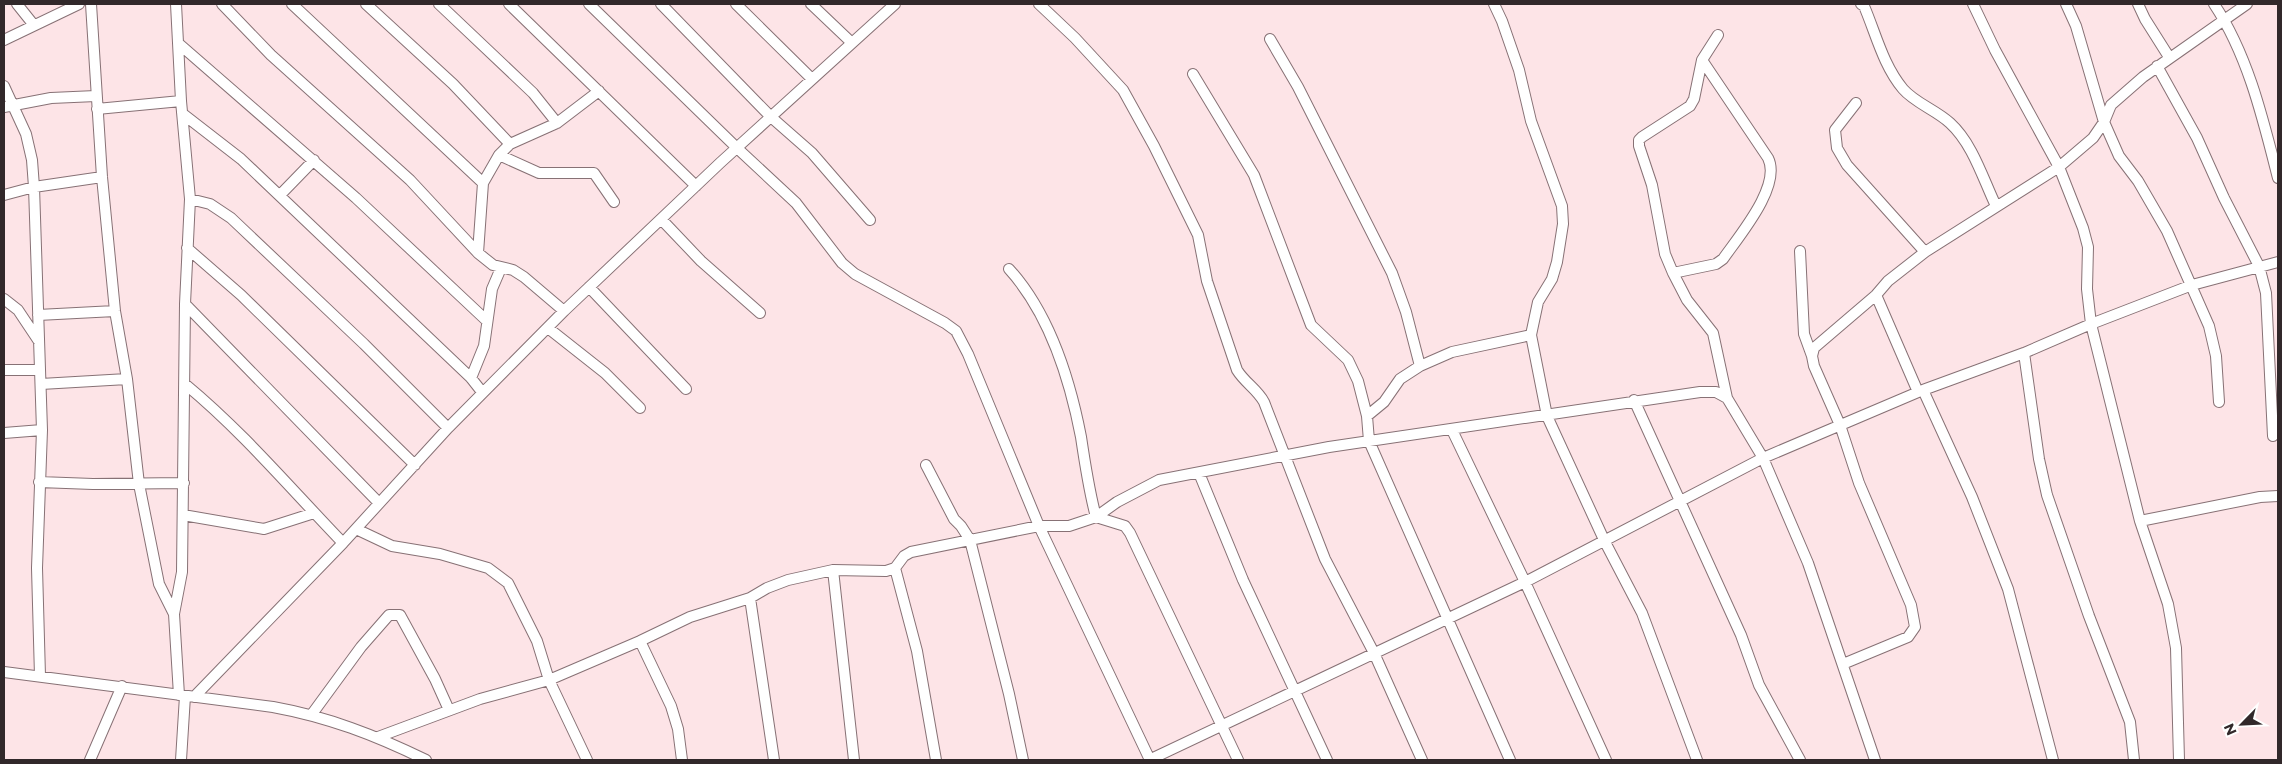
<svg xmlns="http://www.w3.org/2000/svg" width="2282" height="764" font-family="Montserrat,sans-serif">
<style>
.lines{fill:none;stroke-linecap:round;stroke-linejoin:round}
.minor-casing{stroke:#877175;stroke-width:12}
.minor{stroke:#fff;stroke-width:10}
</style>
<rect width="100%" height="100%" fill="#fde4e7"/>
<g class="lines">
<defs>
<path id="minor" d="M17 4 33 24
M91 4 102 177 115 311 127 379 139 484 159 584 174 614
M176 4 181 101 190 199 185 304 182 572 174 614 179 695
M222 4 271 55 410 180 478 253 493 265 513 270 524 277 564 311
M292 4 483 183
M366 4 453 84 510 144
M439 4 533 93 557 123
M509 4 696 186
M589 4 737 148 796 203 842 263 855 274 945 323 956 331 968 354 1039 526 1150 760
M661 4 771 117 812 153 870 220
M736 4 812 79
M811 4 852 43
M1039 4 1075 38 1123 90 1154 146 1198 235 1207 281 1237 370C1245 383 1257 389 1264 402L1325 559 1374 653 1422 760
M1494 4 1502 21 1519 70 1531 121 1562 206 1563 224 1557 262 1552 279 1538 302 1531 335 1547 416 1605 542 1642 613 1697 760
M1861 4 1864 6C1876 34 1883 65 1903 89 1915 103 1936 110 1950 123 1973 144 1983 179 1996 206
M1973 4 1995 50 2059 167 2083 228 2088 247 2087 289 2091 324 2140 521 2168 604 2176 648 2179 760
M2066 4 2076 26 2104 122 2119 156 2138 181 2167 231 2209 326 2216 356 2219 402
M2138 4 2145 19 2169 57
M2214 4C2248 55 2263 119 2278 178
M1718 35 1702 60 1694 99 1690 106 1642 137 1639 140V146L1652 185 1665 254 1673 273 1687 300 1713 333 1727 398
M1270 39 1298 87 1392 273 1406 312 1420 366
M4 40 79 4
M178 43 356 198 487 321
M2157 66 2197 138 2224 198 2259 266 2266 293 2273 436
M1193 74 1254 175 1311 325 1348 360 1358 381 1367 416 1369 441 1510 760
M4 86 26 134 32 160 34 187 42 430 37 568 40 676
M1856 103 1835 130 1837 148 1847 165 1925 252
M4 107 51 98 96 96
M97 109 181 101
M183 114 241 159 471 378 482 392
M499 155 539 173H594L614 202
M4 195 34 187 102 177
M280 195 314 160
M190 199 210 204 231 218 364 344 448 428
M661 219 701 261 760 313
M187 248 241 295 415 465
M1800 251 1804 334 1812 356
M478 253 483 183 499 155 510 144 557 123 599 91
M1009 269C1049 313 1070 380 1081 437 1085 464 1089 491 1096 517L1125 526 1130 533 1238 760
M1673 273 1716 264 1723 259C1739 236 1782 186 1768 158L1702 60
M589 287 686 389
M1876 295 1918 392
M4 299 18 310 38 340
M185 304 379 503
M38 315 115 311
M548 328 605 373 640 408
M2024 353 2039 459 2047 495 2089 616 2130 722 2134 760
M4 370H40
M471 378 484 346 492 289 501 268
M41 384 127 379
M185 384C243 432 291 489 343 543
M1923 390 1972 497 2008 589 2053 760
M1634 400 1741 635 1759 685 1800 760
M1367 416 1384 402 1400 379 1420 366 1452 352 1531 335
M1452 430 1525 582 1606 760
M4 433 42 430
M926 465 954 519 961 526 970 540 1009 694 1023 760
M1199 473 1243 580 1327 760
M39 482 93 484 184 483
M183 515 264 529 314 513
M2140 521 2260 497 2278 496
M356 529 392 546 440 554 488 568 508 583 537 641 549 680 587 760
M895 568 917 651 936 760
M833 570 854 760
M750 598 774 760
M640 641 671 706 678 729 682 760
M1843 664 1908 637 1915 627 1911 605 1859 483 1840 425 1814 366 1812 356 1814 348 1876 295 1888 281 1925 252 2059 167 2093 138 2104 122 2111 105 2143 77 2247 4
M4 672 273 707C328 717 375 735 426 760
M194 697 343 543 448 428 564 311 720 163 895 4
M312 714 361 647 389 615H400L435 679 449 710
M378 737 480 699 549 680 640 641 690 617 750 598 767 588 788 580 833 570 886 571 895 568 904 556 911 552 1039 526H1069L1096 517 1117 502 1159 480 1329 447 1700 392H1716L1727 398 1763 458 1808 563 1875 760
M90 760 122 686
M181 760 185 696
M1149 760 1525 582 1763 458 1923 390 2024 353 2091 324 2192 285 2278 262"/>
</defs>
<use href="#minor" class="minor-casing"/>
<use href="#minor" class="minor"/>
</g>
<rect width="2282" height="764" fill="none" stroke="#31282a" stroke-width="10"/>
<g transform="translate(2242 724) rotate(246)" stroke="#ffffff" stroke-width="4" paint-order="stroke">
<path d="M0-4L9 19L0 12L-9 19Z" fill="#31282a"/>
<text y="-8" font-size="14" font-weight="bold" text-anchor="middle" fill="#31282a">N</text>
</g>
</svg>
